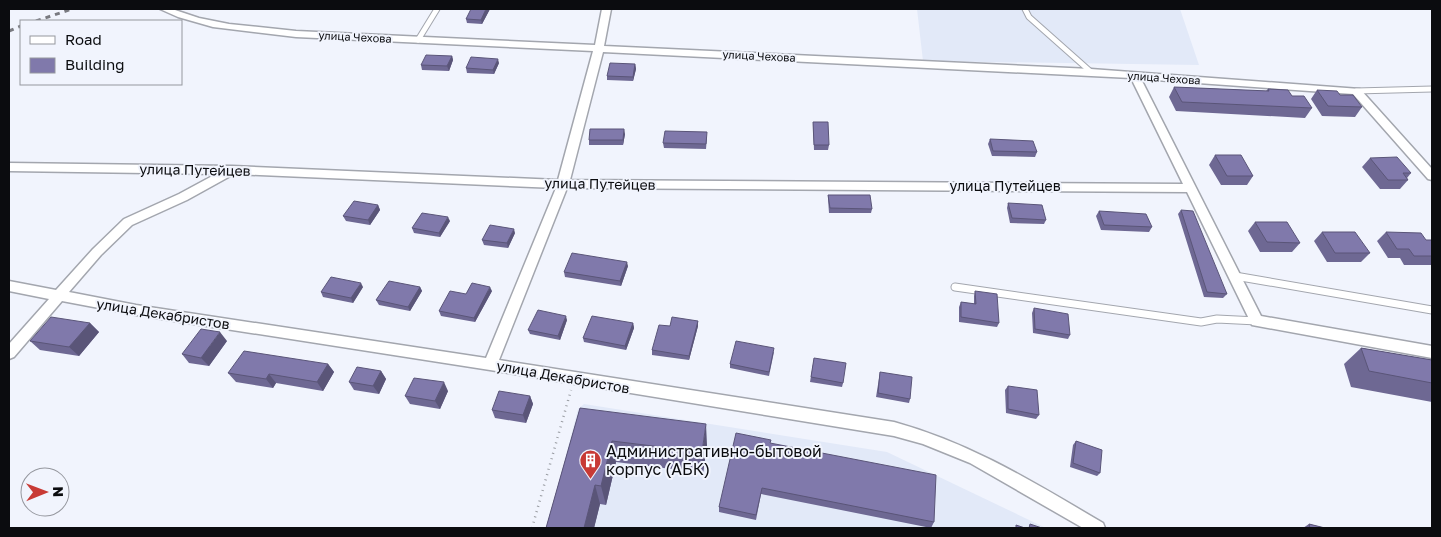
<svg xmlns="http://www.w3.org/2000/svg" width="1441" height="537" font-family="'Golos Text',sans-serif">
<style>
.built{fill:#e2e9f8}
.lines{fill:none;stroke-linecap:round;stroke-linejoin:round}
.service-far1-casing{stroke:#a3a6ae;stroke-width:7}
.service-casing{stroke:#a3a6ae;stroke-width:9}
.minor-casing{stroke:#a3a6ae;stroke-width:3}
.path{stroke:#9a9da3;stroke-width:2.5;stroke-dasharray:1 4.5;stroke-linecap:butt}
.service-far1{stroke:#fff;stroke-width:5}
.service{stroke:#fff;stroke-width:7}
.minor{fill:#fff;fill-rule:evenodd}
.rail{stroke:#797a80;stroke-width:3;stroke-dasharray:5 5;stroke-linecap:butt}
.wall{fill:#6e6893}
.shaded-wall{fill:#5a5578}
.building{fill:#8079ab;stroke:#5a5578}
.labels{text-anchor:middle;stroke-width:4;stroke-linejoin:round;paint-order:stroke}
.far-street-label{font-size:11px;fill:#0b0c0f;stroke:#f1f4fd}
.street-label{font-size:14px;fill:#0b0c0f;stroke:#f1f4fd}
.near-poi-label{font-size:16px;fill:#0b0c0f;stroke:#f1f4fd;text-anchor:start}
</style>
<rect width="100%" height="100%" fill="#f1f4fd"/>
<path class="built" d="M917 9H1180L1199 65 923 61Z
M584 404 887 452 1046 528H547L578 409Z"/>
<g class="lines">
<defs>
<path id="service-far1" d="M1025 9 1029 17 1091 72
M418 40 437 9
M1356 91 1432 89"/>
<path id="service" d="M1235 276 1432 310
M955 287 1201 322 1217 319 1257 321"/>
<path id="minor" d="M160 9H172L199 18 229 24 296 31 595 45 602 9H611L604 46 1091 69 1360 89 1432 169V180L1428 179 1353 94 1141 79 1261 316 1432 346V358L1252 325 1187 192 567 188 499 360 894 422C973 444 1033 482 1103 523L1105 528H1083L970 463 923 444 894 436 490 370 136 315 62 301 14 357 9 359V344L49 299 9 291V281L56 290 93 249 124 219 179 194 216 174 9 171V163L232 166 558 180 593 51 296 37 213 27 178 17ZM603 52 1131 78 1183 184 570 180ZM234 174 556 188 486 358 136 305 69 292 101 255 132 225 187 200Z"/>
</defs>
<use href="#service-far1" class="service-far1-casing"/>
<use href="#service" class="service-casing"/>
<use href="#minor" class="minor-casing"/>
<path class="path" d="M532 528 571 390"/>
<use href="#service-far1" class="service-far1"/>
<use href="#service" class="service"/>
<use href="#minor" class="minor"/>
<path class="rail" d="M36 21 72 9
M9 31 21 26"/>
</g>
<path class="wall" d="M490 9 482 24 467 23 466 19Z
M452 56 453 60 449 71 422 70 421 65Z
M499 63 494 74 467 73 466 68Z
M635 64 636 69 633 81 607 80V76Z
M1174 87 1266 91 1268 89 1292 96 1312 108 1305 118 1176 111 1169 97Z
M1317 90 1340 95 1362 107 1355 117 1322 116 1311 99Z
M813 122 829 145 828 150H814Z
M625 134 623 145H589V140Z
M707 137 706 149 664 148 663 143Z
M990 139 1037 152 1035 157 992 156 988 144Z
M1215 155 1253 176 1247 185H1221L1209 165Z
M1370 158 1411 173 1407 178 1408 180 1400 189H1380L1362 167Z
M828 195 872 209 871 213H829L828 199Z
M1008 203 1046 220 1044 224 1010 223 1007 208Z
M378 205 380 210 370 225 346 221 343 216Z
M1181 210 1227 294 1223 298 1204 297 1178 214Z
M1099 211 1152 227 1149 232 1101 230 1096 216Z
M450 221 440 237 414 233 412 228Z
M1255 222 1300 243 1292 252H1260L1248 231Z
M1322 232 1370 253 1361 262H1327L1314 241Z
M1386 232 1426 240H1432V265H1404L1400 258H1388L1377 241Z
M515 233 508 248 484 245 482 240Z
M628 266 621 286 565 277 564 272Z
M363 287 353 303 323 297 321 292Z
M420 287 422 291 410 311 379 305 376 300Z
M492 291 475 322 441 316 439 311 466 294Z
M975 291 999 323 997 327 959 322V307L961 302 974 304V296Z
M1034 308 1070 335 1068 339 1033 333 1032 313Z
M567 320 560 340 530 334 528 330Z
M698 321V326L689 360 652 355V350L670 326Z
M90 323 99 332 79 356 40 350 30 341Z
M633 323 634 328 626 350 584 342 583 338Z
M227 341 209 366 189 363 182 354Z
M1361 348 1432 360V402L1351 387 1344 364Z
M774 352 769 376 730 368V364Z
M814 358 843 383 842 387 810 382Z
M328 364 334 372 323 391 276 383 273 388 236 382 228 373Z
M381 371 386 379 379 394 354 390 349 382Z
M880 372 910 399 909 403 876 397Z
M1008 386 1039 415 1036 419 1006 413 1005 390Z
M448 391 440 409 410 404 405 396Z
M530 396 533 404 526 423 495 418 492 410Z
M580 408 707 445 703 473 616 462 606 505 600 504 594 528H546Z
M1076 441 1100 473 1097 476 1070 467 1073 445Z
M771 444 934 522 931 528 761 494 756 520 719 512V507Z
M1309 524 1325 528H1303Z"/>
<path class="shaded-wall" d="M486 9H490L482 24 481 20Z
M452 56 453 60 449 71 447 66Z
M498 59 499 63 494 74 493 70Z
M635 64 636 69 633 81V77Z
M624 129 625 134 623 145V140Z
M378 205 380 210 370 225 368 220Z
M448 217 450 221 440 237 439 233Z
M514 229 515 233 508 248 507 243Z
M627 262 628 266 621 286 620 281Z
M361 283 363 287 353 303 351 298Z
M420 287 422 291 410 311 408 307Z
M490 287 492 291 475 322 474 318Z
M566 316 567 320 560 340 558 336Z
M698 321V326L689 360V356Z
M90 323 99 332 79 356 69 347Z
M633 323 634 328 626 350 625 346Z
M220 332 227 341 209 366 201 358Z
M328 364 334 372 323 391 317 382Z
M381 371 386 379 379 394 373 386Z
M269 374 276 383 273 388 266 379Z
M444 382 448 391 440 409 435 401Z
M530 396 533 404 526 423 523 415Z
M706 424 707 445 703 473 702 452Z
M612 441 616 462 606 505 601 486Z
M595 485 600 504 594 528H584Z"/>
<path class="building" d="M471 9H486L481 20 466 19Z
M426 55 452 56 447 66 421 65Z
M471 57 498 59 493 70 466 68Z
M610 63 635 64 633 77 607 76Z
M1174 87 1269 91 1268 89 1288 90 1292 96H1304L1312 108 1182 102Z
M1317 90 1337 91 1340 95H1353L1362 107 1328 106Z
M813 122H828L829 145H814Z
M590 129H624L623 140H589Z
M665 131 707 132 706 144 663 143Z
M990 139 1033 141 1037 152 993 151Z
M1215 155H1241L1253 176H1227Z
M1397 157 1411 173H1403L1408 180H1388L1370 158Z
M828 195H870L872 209 830 208Z
M354 201 378 205 368 220 343 216Z
M1008 203 1042 205 1046 220 1012 218Z
M1181 210 1193 211 1227 294 1207 292Z
M1099 211 1146 214 1152 227 1104 225Z
M422 213 448 217 439 233 412 228Z
M1255 222H1287L1300 243 1267 242Z
M490 225 514 229 507 243 482 240Z
M1322 232H1355L1370 253H1335Z
M1386 232 1421 233 1426 240H1432V256H1414L1409 249H1397Z
M572 253 627 262 620 281 564 272Z
M331 277 361 283 351 298 321 292Z
M389 281 420 287 408 307 376 300Z
M472 283 490 287 474 318 439 311 450 291 466 294Z
M975 291 997 294 999 323 961 317V302L976 304Z
M1034 308 1068 314 1070 335 1035 329Z
M538 310 566 316 558 336 528 330Z
M592 316 633 323 625 346 583 338Z
M51 317 90 323 69 347 30 341Z
M672 317 698 321 689 356 652 350 659 325 670 326Z
M201 329 220 332 201 358 182 354Z
M736 341 774 348 769 372 730 364Z
M1361 348 1432 360V383L1369 371Z
M244 351 328 364 317 382 269 374 266 379 228 373Z
M814 358 846 363 843 383 811 377Z
M357 367 381 371 373 386 349 382Z
M880 372 912 377 910 399 878 393Z
M414 378 444 382 435 401 405 396Z
M1008 386 1037 390 1039 415 1008 409Z
M499 391 530 396 523 415 492 410Z
M580 408 706 424 702 452 612 441 601 486 595 485 584 528H546Z
M736 433 771 440 770 443 936 475 934 522 762 488 756 515 719 507Z
M1076 441 1102 450 1100 473 1073 463Z
M1030 524 1042 528H1029Z
M1309 524 1325 528H1310Z
M1016 525 1025 528H1016Z"/>
<defs>
<symbol id="building-pin" viewBox="-11 -11 22 30"><path d="M0 17L-7.5 6A9.5 9.5 0 1 1 7.5 6Z" fill="#c83a35" stroke="#f1f4fd"/><path d="M-4-6H4V6H1V3H-1V6H-4ZM-2.5-4.3h1.7v1.8h-1.7ZM.8-4.3h1.7v1.8H.8ZM-2.5-1h1.7V.8h-1.7ZM.8-1h1.7V.8H.8Z" fill="#fff"/></symbol>
</defs>
<g fill-rule="evenodd">
<use href="#building-pin" x="578" y="448" width="25" height="34"/>
</g>
<g class="labels">
<g class="far-street-label">
<text transform="translate(355 37) rotate(3)" y="4">улица Чехова</text>
<text transform="translate(759 56) rotate(3)" y="4">улица Чехова</text>
<text transform="translate(1164 78) rotate(4)" y="4">улица Чехова</text>
</g>
<g class="street-label">
<text transform="translate(195 170) rotate(1)" y="5">улица Путейцев</text>
<text transform="translate(600 184) rotate(1)" y="5">улица Путейцев</text>
<text x="1005" y="191">улица Путейцев</text>
<text transform="translate(163 314) rotate(9)" y="5">улица Декабристов</text>
<text transform="translate(563 377) rotate(10)" y="5">улица Декабристов</text>
</g>
<g class="near-poi-label">
<text x="606" y="457">Административно-бытовой<tspan x="606" dy="18">корпус (АБК)</tspan></text>
</g>
</g>
<rect width="1441" height="537" fill="none" stroke="#0b0c0f" stroke-width="20"/>
<rect x="20" y="20" width="162" height="65" fill="#f1f4fd" stroke="#95979e"/>
<rect x="30" y="36" width="25" height="8" fill="#ffffff" stroke="#95979e"/>
<text x="65" y="45" font-size="15" fill="#0b0c0f">Road</text>
<rect x="30" y="58" width="25" height="15" fill="#8079ab" stroke="#95979e"/>
<text x="65" y="70" font-size="15" fill="#0b0c0f">Building</text>
<g transform="translate(45 492) rotate(89)"><circle r="24" fill="#f1f4fd" stroke="#95979e"/>
<path d="M0-4L9 19L0 12L-9 19Z" fill="#c83a35"/>
<text y="-8" font-size="14" font-weight="bold" text-anchor="middle" fill="#0b0c0f">N</text>
</g>
</svg>
